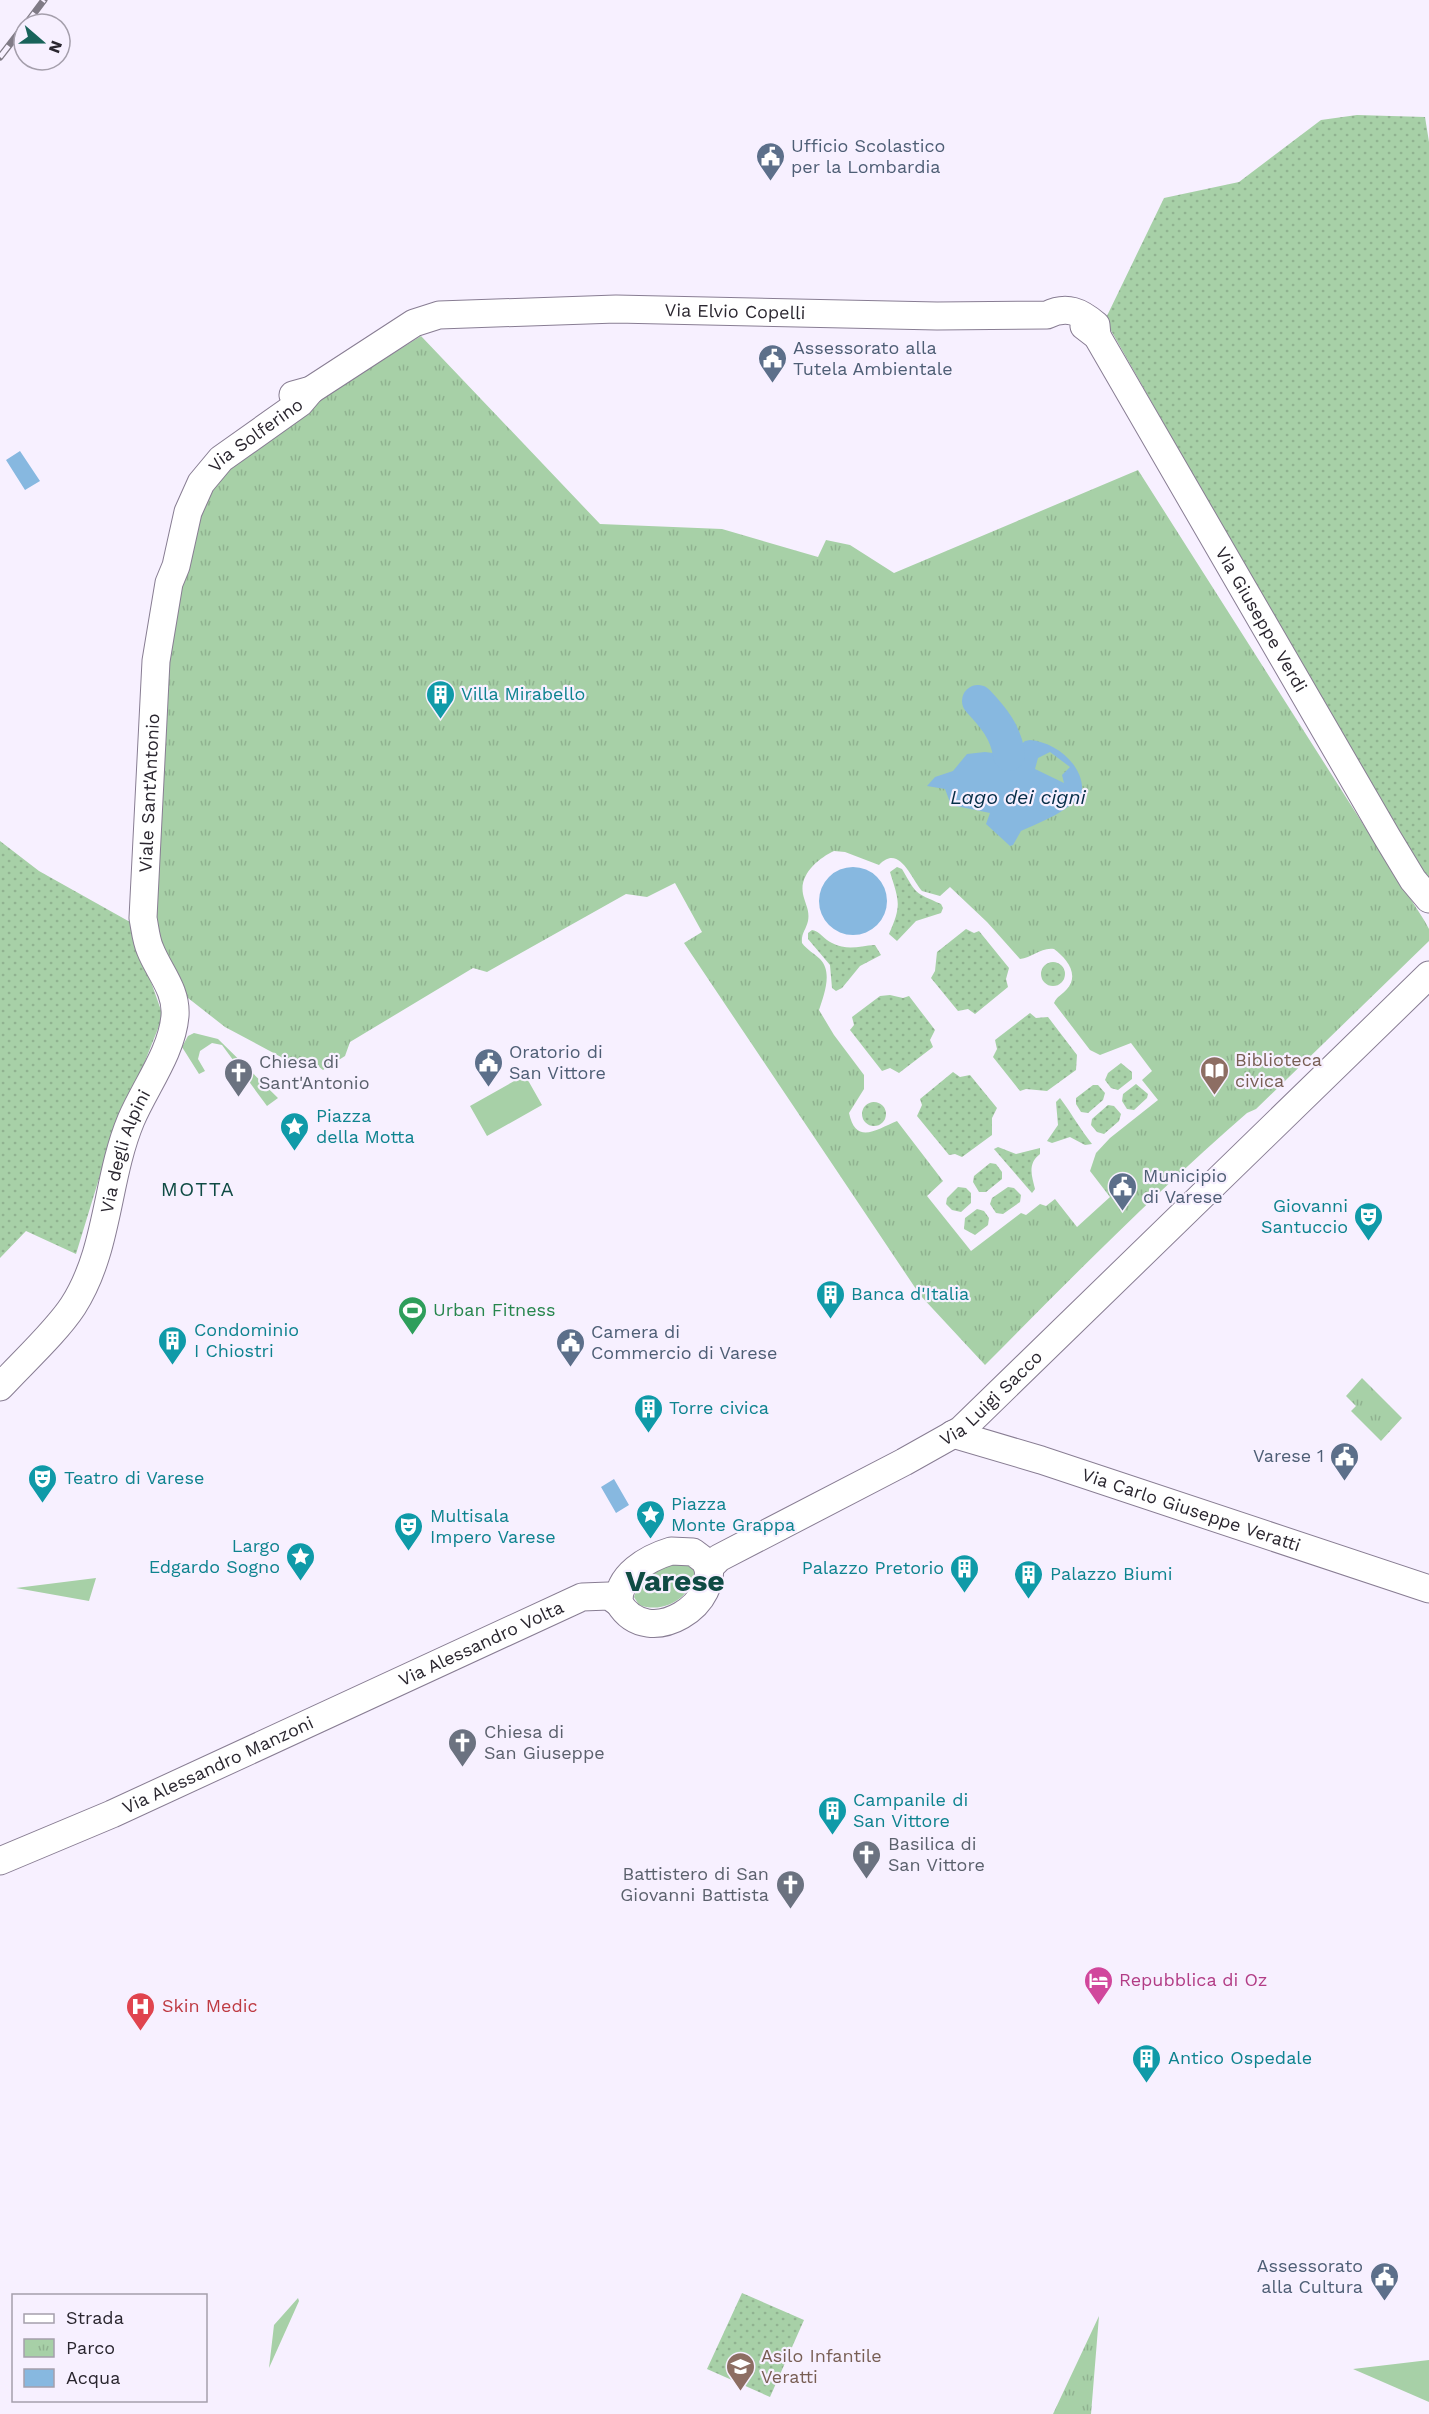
<svg xmlns="http://www.w3.org/2000/svg" width="1429" height="2414" font-family="'Work Sans',sans-serif">
<style>
.grass{fill:#a7d0a7}
.park{fill:url(#park-tufts);fill-rule:evenodd}
.garden{fill:url(#garden-dots)}
.water{fill:#87b8e0;fill-rule:evenodd}
.lines{fill:none;stroke-linecap:round;stroke-linejoin:round}
.river{stroke:#87b8e0;stroke-width:32}
.major-casing{stroke:#887d93;stroke-width:29}
.major{stroke:#fff;stroke-width:27}
.rail-casing{stroke:#807b86;stroke-width:7}
.rail{stroke:#f7f0ff;stroke-width:4.5;stroke-dasharray:14;stroke-linecap:butt}
.labels{text-anchor:middle;stroke-width:4.5;stroke-linejoin:round;paint-order:stroke}
.service-label{font-size:18px;fill:#4e5e75;stroke:#f7f0ff;text-anchor:start}
.street-label{font-size:18px;fill:#2a262f;stroke:#f7f0ff}
.culture-label{font-size:18px;fill:#0d838f;stroke:#f7f0ff;text-anchor:start}
.education-label{font-size:18px;fill:#785e54;stroke:#f7f0ff;text-anchor:start}
.worship-label{font-size:18px;fill:#5b616d;stroke:#f7f0ff;text-anchor:start}
.leisure-label{font-size:18px;fill:#27864d;stroke:#f7f0ff;text-anchor:start}
.hotel-label{font-size:18px;fill:#b23c85;stroke:#f7f0ff;text-anchor:start}
.health-label{font-size:18px;fill:#be3a42;stroke:#f7f0ff;text-anchor:start}
.water-label{font-size:20px;font-style:italic;fill:#062e48;stroke:#f7f0ff}
.neighbourhood-label{font-size:20px;letter-spacing:1.5px;fill:#0f4b44;stroke:#f7f0ff}
.town-label{font-size:30px;font-weight:bold;fill:#0f4b44;stroke:#f7f0ff}
</style>
<defs>
<pattern id="park-tufts" width="24" height="20" patternUnits="userSpaceOnUse" patternTransform="scale(1.5)"><rect width="24" height="20" fill="#a7d0a7"/><path d="M3 7l-1-3M5 7V3M7 7l1-3M15 17l-1-3M17 17v-4M19 17l1-3" fill="none" stroke="#90b290"/></pattern>
<pattern id="garden-dots" width="8" height="8" patternUnits="userSpaceOnUse" patternTransform="scale(1.5)"><rect width="8" height="8" fill="#a7d0a7"/><path d="M2 2h.1M6 6h.1" fill="none" stroke="#90b290" stroke-width="1.8" stroke-linecap="round"/></pattern>
</defs>
<rect width="100%" height="100%" fill="#f7f0ff"/>
<path class="grass" d="M194 1033 218 1039 278 1098 267 1106 222 1045 212 1043 200 1051 198 1059 205 1071 199 1074 182 1047 188 1036Z
M525 1075 542 1105 487 1136 470 1106Z
M671 1560 696 1567C695 1595 666 1615 639 1605L634 1597 641 1577Z
M96 1578 89 1601 16 1588Z
M298 2298 299 2301 269 2368 274 2325Z
M1429 2360V2402L1353 2369Z"/>
<path class="park" d="M421 336 600 524 722 529 818 557 826 540 850 545 894 573 1138 470 1424 920 1429 929V941L1256 1109 1247 1113C1155 1193 1070 1279 985 1365L920 1295 684 943 702 932 675 883 647 897 626 894 487 972 473 968 350 1042 345 1056 323 1070 308 1058 294 1064 225 1027 188 998 165 957 153 913 166 661 191 522 205 486 241 448ZM834 851 845 852 879 865C899 843 911 878 922 891L940 896 950 887 987 922 1020 959C1032 958 1041 947 1054 949 1066 958 1080 974 1067 989 1062 995 1057 996 1054 1003L1090 1050 1100 1055 1131 1043 1152 1071 1142 1080 1158 1100 1110 1138 1096 1153 1090 1171 1110 1197 1077 1227 1055 1199 1046 1206 1040 1204 1026 1215 1021 1213 971 1251 927 1196 943 1181 897 1121C877 1129 856 1146 849 1113L864 1089V1075L834 1035 819 1010C824 995 833 972 820 959 814 953 807 950 802 943 801 933 806 930 808 921 810 910 805 904 803 894 799 874 819 858 834 851Z
M1362 1378 1402 1418 1381 1441 1351 1411 1356 1406 1346 1396Z
M1099 2316 1091 2414H1053Z"/>
<path class="garden" d="M1357 115 1425 117 1429 142V883L1418 872 1105 320 1164 198 1239 182 1321 120Z
M0 841 39 871 130 922 163 1016 101 1172 76 1254 26 1231 0 1258Z
M897 867 902 869C917 895 914 892 941 904L943 908 941 913 916 921 897 941 889 934C902 905 899 901 890 872Z
M966 929 974 933 979 931 1009 968 1006 979 1008 987 975 1014 968 1009 958 1011 931 978 935 971 937 952Z
M812 930C820 931 824 940 832 943 848 951 859 946 875 945L881 955 860 966 842 988 836 991 832 988 830 965 808 939V933Z
M1041 974a12 12 0 1 1 24 0a12 12 0 1 1-24 0Z
M890 995 903 998 909 996 935 1030 930 1040 933 1047 899 1073 890 1068 882 1071 850 1030 854 1025 852 1017 880 996Z
M1030 1013 1036 1018 1048 1017 1077 1055 1076 1070 1047 1091 1026 1089 1020 1091 993 1057 997 1049 995 1040Z
M1121 1063 1132 1072V1079L1118 1090 1111 1088 1105 1080 1108 1073Z
M953 1072 960 1077 970 1075 997 1108 992 1118V1135L962 1157 955 1154 949 1155 917 1116 922 1105 920 1099Z
M1136 1084 1148 1094 1147 1098 1134 1110 1127 1109 1122 1101 1123 1094Z
M1093 1085H1098L1105 1093 1103 1100 1088 1113 1081 1112 1076 1104V1098Z
M1060 1098C1072 1114 1080 1129 1092 1144L1085 1145 1070 1137 1052 1143 1047 1141 1058 1125 1056 1102Z
M862 1114a12 12 0 1 1 24 0a12 12 0 1 1-24 0Z
M1108 1105 1114 1106 1121 1114 1119 1121 1104 1134 1097 1132 1091 1125 1092 1119Z
M998 1147 1016 1154 1040 1148V1154C1027 1164 1032 1176 1035 1189L1032 1193 994 1149Z
M990 1163 996 1164 1002 1172V1179L986 1192H979L973 1182 974 1176Z
M958 1187 966 1188 971 1193V1203L961 1212 952 1210 946 1204 947 1198Z
M1008 1187 1014 1188 1021 1195 1020 1202 1003 1214 996 1213 990 1204 992 1198Z
M977 1209 984 1211 989 1218 988 1225 975 1235 964 1229 965 1218Z
M742 2293 804 2320 770 2397 707 2369Z"/>
<path class="water" d="M20 451 40 481 25 490 6 460Z
M1030 740C1056 742 1085 766 1082 793 1070 811 1041 822 1021 831L1013 845 1010 846 986 824 990 813 951 805 945 789 927 786 935 777 953 771 967 754 985 752 1009 755 1025 741ZM1050 752 1070 767 1062 775 1064 783 1035 769 1038 758Z
M819 901a34 34 0 1 1 68 0a34 34 0 1 1-68 0Z
M614 1479 629 1505 616 1513 601 1487Z"/>
<g class="lines">
<path class="river" d="M978 701C993 717 1006 732 1009 755"/>
<defs>
<g id="major">
<path id="s1" d="M1084 326 1097 336 1387 837 1413 880 1429 899"/>
<path id="s2" d="M293 395 311 390 414 323 439 315 616 309 937 316 1047 315C1067 305 1081 312 1096 325L1097 336"/>
<path id="s3" d="M0 1387C22 1363 56 1332 73 1306 109 1250 106 1180 131 1120 145 1087 172 1052 175 1016 177 990 159 972 150 949 146 940 145 928 143 918L156 661 169 583 176 566 188 512 201 483 221 459 300 403 311 390"/>
<path id="s4" d="M953 1434 1041 1460 1429 1589"/>
<path d="M671 1551 693 1552 705 1561C726 1600 649 1653 619 1603 617 1575 648 1558 671 1551Z"/>
<path id="s5" d="M709 1579 710 1567 719 1558 904 1462 961 1430 1429 975"/>
<path id="s6" d="M0 1861 112 1814 582 1597 609 1596 619 1603"/>
</g>
</defs>
<use href="#major" class="major-casing"/>
<use href="#major" class="major"/>
<defs>
<path id="rail" d="M26 24 44 0
M0 57 24 26"/>
</defs>
<use href="#rail" class="rail-casing"/>
<use href="#rail" class="rail"/>
</g>
<defs>
<symbol id="civic-pin" viewBox="-11 -11 22 30"><path d="M0 17L-7.5 6A9.5 9.5 0 1 1 7.5 6Z" fill="#5c6f8a" stroke="#f7f0ff"/><path d="M-.6-6.5H3V-4.5H.6V-3L4-1V1h2V6H-6V1h2V-1L-.6-3ZM-1.2 2.5V6h2.4V2.5Z" fill="#fff"/></symbol>
<symbol id="building-pin" viewBox="-11 -11 22 30"><path d="M0 17L-7.5 6A9.5 9.5 0 1 1 7.5 6Z" fill="#0f9aa8" stroke="#f7f0ff"/><path d="M-4-6H4V6H1V3H-1V6H-4ZM-2.5-4.3h1.7v1.8h-1.7ZM.8-4.3h1.7v1.8H.8ZM-2.5-1h1.7V.8h-1.7ZM.8-1h1.7V.8H.8Z" fill="#fff"/></symbol>
<symbol id="library-pin" viewBox="-11 -11 22 30"><path d="M0 17L-7.5 6A9.5 9.5 0 1 1 7.5 6Z" fill="#8d6e63" stroke="#f7f0ff"/><path d="M-6-4Q-3-5.5-.7-3.5V5Q-3 3-6 4ZM6-4Q3-5.5 .7-3.5V5Q3 3 6 4Z" fill="#fff"/></symbol>
<symbol id="church-pin" viewBox="-11 -11 22 30"><path d="M0 17L-7.5 6A9.5 9.5 0 1 1 7.5 6Z" fill="#6b7280" stroke="#f7f0ff"/><path d="M-1.2-6h2.4v3.5h3.3v2.4h-3.3V6h-2.4V-.1h-3.3v-2.4h3.3Z" fill="#fff"/></symbol>
<symbol id="sight-pin" viewBox="-11 -11 22 30"><path d="M0 17L-7.5 6A9.5 9.5 0 1 1 7.5 6Z" fill="#0f9aa8" stroke="#f7f0ff"/><path d="M0-6L1.8-2.2L6-1.7L2.9 1.2L3.7 5.4L0 3.3L-3.7 5.4L-2.9 1.2L-6-1.7L-1.8-2.2Z" fill="#fff"/></symbol>
<symbol id="theatre-pin" viewBox="-11 -11 22 30"><path d="M0 17L-7.5 6A9.5 9.5 0 1 1 7.5 6Z" fill="#0f9aa8" stroke="#f7f0ff"/><path d="M-5-5.5Q0-4 5-5.5V0Q5 5 0 6Q-5 5-5 0ZM-3.3-2.5H-1v1.5H-3.3ZM1-2.5H3.3v1.5H1ZM-2.8 1Q0 5.5 2.8 1Z" fill="#fff"/></symbol>
<symbol id="stadium-pin" viewBox="-11 -11 22 30"><path d="M0 17L-7.5 6A9.5 9.5 0 1 1 7.5 6Z" fill="#2e9e5b" stroke="#f7f0ff"/><path d="M0-5a6.5 5 0 1 0 0 10a6.5 5 0 1 0 0-10ZM-3.5-1.8h7v3.6h-7Z" fill="#fff"/></symbol>
<symbol id="hotel-pin" viewBox="-11 -11 22 30"><path d="M0 17L-7.5 6A9.5 9.5 0 1 1 7.5 6Z" fill="#d1479c" stroke="#f7f0ff"/><path d="M-6-4.5h1.5V1H6V5H4.5V3h-9V5H-6ZM-4 0a1.8 1.8 0 1 1 3.6 0ZM.5 0V-2.5h3Q6-2.5 6 0Z" fill="#fff"/></symbol>
<symbol id="hospital-pin" viewBox="-11 -11 22 30"><path d="M0 17L-7.5 6A9.5 9.5 0 1 1 7.5 6Z" fill="#e0444e" stroke="#f7f0ff"/><path d="M-5-5h3v3.5h4V-5h3V5h-3V1.5h-4V5h-3Z" fill="#fff"/></symbol>
<symbol id="school-pin" viewBox="-11 -11 22 30"><path d="M0 17L-7.5 6A9.5 9.5 0 1 1 7.5 6Z" fill="#8d6e63" stroke="#f7f0ff"/><path d="M0-5L7-2L0 1L-7-2ZM-4 1L0 2.5L4 1V4Q0 6-4 4Z" fill="#fff"/></symbol>
</defs>
<g fill-rule="evenodd">
<use href="#civic-pin" x="754" y="140" width="33" height="45"/>
<use href="#civic-pin" x="756" y="342" width="33" height="45"/>
<use href="#building-pin" x="424" y="678" width="33" height="45"/>
<use href="#civic-pin" x="472" y="1046" width="33" height="45"/>
<use href="#library-pin" x="1198" y="1054" width="33" height="45"/>
<use href="#church-pin" x="222" y="1056" width="33" height="45"/>
<use href="#sight-pin" x="278" y="1110" width="33" height="45"/>
<use href="#civic-pin" x="1106" y="1170" width="33" height="45"/>
<use href="#theatre-pin" x="1352" y="1200" width="33" height="45"/>
<use href="#building-pin" x="814" y="1278" width="33" height="45"/>
<use href="#stadium-pin" x="396" y="1294" width="33" height="45"/>
<use href="#building-pin" x="156" y="1324" width="33" height="45"/>
<use href="#civic-pin" x="554" y="1326" width="33" height="45"/>
<use href="#building-pin" x="632" y="1392" width="33" height="45"/>
<use href="#civic-pin" x="1328" y="1440" width="33" height="45"/>
<use href="#theatre-pin" x="26" y="1462" width="33" height="45"/>
<use href="#sight-pin" x="634" y="1498" width="33" height="45"/>
<use href="#theatre-pin" x="392" y="1510" width="33" height="45"/>
<use href="#sight-pin" x="284" y="1540" width="33" height="45"/>
<use href="#building-pin" x="948" y="1552" width="33" height="45"/>
<use href="#building-pin" x="1012" y="1558" width="33" height="45"/>
<use href="#church-pin" x="446" y="1726" width="33" height="45"/>
<use href="#building-pin" x="816" y="1794" width="33" height="45"/>
<use href="#church-pin" x="850" y="1838" width="33" height="45"/>
<use href="#church-pin" x="774" y="1868" width="33" height="45"/>
<use href="#hotel-pin" x="1082" y="1964" width="33" height="45"/>
<use href="#hospital-pin" x="124" y="1990" width="33" height="45"/>
<use href="#building-pin" x="1130" y="2042" width="33" height="45"/>
<use href="#civic-pin" x="1368" y="2260" width="33" height="45"/>
<use href="#school-pin" x="724" y="2350" width="33" height="45"/>
</g>
<g class="labels">
<g class="service-label">
<text x="791" y="152">Ufficio Scolastico<tspan x="791" dy="21">per la Lombardia</tspan></text>
<text x="793" y="354">Assessorato alla<tspan x="793" dy="21">Tutela Ambientale</tspan></text>
<text x="509" y="1058">Oratorio di<tspan x="509" dy="21">San Vittore</tspan></text>
<text x="1143" y="1182">Municipio<tspan x="1143" dy="21">di Varese</tspan></text>
<text x="591" y="1338">Camera di<tspan x="591" dy="21">Commercio di Varese</tspan></text>
<text x="1324" y="1462" text-anchor="end">Varese 1</text>
<text x="1363" y="2272" text-anchor="end">Assessorato<tspan x="1363" dy="21">alla Cultura</tspan></text>
</g>
<g class="street-label">
<text dy="6" stroke="none"><textPath href="#s2" startOffset="464">Via Elvio Copelli</textPath></text>
<text dy="6" stroke="none"><textPath href="#s3" startOffset="1038">Via Solferino</textPath></text>
<text dy="6" stroke="none"><textPath href="#s1" startOffset="344">Via Giuseppe Verdi</textPath></text>
<text dy="6" stroke="none"><textPath href="#s3" startOffset="648">Viale Sant'Antonio</textPath></text>
<text dy="6" stroke="none"><textPath href="#s3" startOffset="273">Via degli Alpini</textPath></text>
<text dy="6" stroke="none"><textPath href="#s5" startOffset="342">Via Luigi Sacco</textPath></text>
<text dy="6" stroke="none"><textPath href="#s4" startOffset="250">Via Carlo Giuseppe Veratti</textPath></text>
<text dy="6" stroke="none"><textPath href="#s6" startOffset="528">Via Alessandro Volta</textPath></text>
<text dy="6" stroke="none"><textPath href="#s6" startOffset="238">Via Alessandro Manzoni</textPath></text>
</g>
<g class="culture-label">
<text x="461" y="700">Villa Mirabello</text>
<text x="316" y="1122">Piazza<tspan x="316" dy="21">della Motta</tspan></text>
<text x="1348" y="1212" text-anchor="end">Giovanni<tspan x="1348" dy="21">Santuccio</tspan></text>
<text x="851" y="1300">Banca d'Italia</text>
<text x="194" y="1336">Condominio<tspan x="194" dy="21">I Chiostri</tspan></text>
<text x="669" y="1414">Torre civica</text>
<text x="64" y="1484">Teatro di Varese</text>
<text x="671" y="1510">Piazza<tspan x="671" dy="21">Monte Grappa</tspan></text>
<text x="430" y="1522">Multisala<tspan x="430" dy="21">Impero Varese</tspan></text>
<text x="280" y="1552" text-anchor="end">Largo<tspan x="280" dy="21">Edgardo Sogno</tspan></text>
<text x="944" y="1574" text-anchor="end">Palazzo Pretorio</text>
<text x="1050" y="1580">Palazzo Biumi</text>
<text x="853" y="1806">Campanile di<tspan x="853" dy="21">San Vittore</tspan></text>
<text x="1168" y="2064">Antico Ospedale</text>
</g>
<g class="education-label">
<text x="1235" y="1066">Biblioteca<tspan x="1235" dy="21">civica</tspan></text>
<text x="761" y="2362">Asilo Infantile<tspan x="761" dy="21">Veratti</tspan></text>
</g>
<g class="worship-label">
<text x="259" y="1068">Chiesa di<tspan x="259" dy="21">Sant'Antonio</tspan></text>
<text x="484" y="1738">Chiesa di<tspan x="484" dy="21">San Giuseppe</tspan></text>
<text x="888" y="1850">Basilica di<tspan x="888" dy="21">San Vittore</tspan></text>
<text x="769" y="1880" text-anchor="end">Battistero di San<tspan x="769" dy="21">Giovanni Battista</tspan></text>
</g>
<g class="leisure-label">
<text x="433" y="1316">Urban Fitness</text>
</g>
<g class="hotel-label">
<text x="1119" y="1986">Repubblica di Oz</text>
</g>
<g class="health-label">
<text x="162" y="2012">Skin Medic</text>
</g>
<g class="water-label">
<text x="1018" y="804">Lago dei cigni</text>
</g>
<g class="neighbourhood-label">
<text x="198" y="1196">MOTTA</text>
</g>
<g class="town-label">
<text x="675" y="1591">Varese</text>
</g>
</g>
<rect x="12" y="2294" width="195" height="108" fill="#f7f0ff" stroke="#a59fac" stroke-width="1.5"/>
<rect x="24" y="2314" width="30" height="9" fill="#ffffff" stroke="#a59fac" stroke-width="1.5"/>
<text x="66" y="2324" font-size="18" fill="#2a262f">Strada</text>
<rect x="24" y="2339" width="30" height="18" fill="url(#park-tufts)" stroke="#a59fac" stroke-width="1.5"/>
<text x="66" y="2354" font-size="18" fill="#2a262f">Parco</text>
<rect x="24" y="2369" width="30" height="18" fill="#87b8e0" stroke="#a59fac" stroke-width="1.5"/>
<text x="66" y="2384" font-size="18" fill="#2a262f">Acqua</text>
<g transform="translate(42 42) rotate(110)"><circle r="28" fill="#f7f0ff" stroke="#a59fac" stroke-width="1.5"/>
<path d="M0-4.5L10 22L0 15L-10 22Z" fill="#18635a"/>
<text y="-9" font-size="16" font-weight="bold" text-anchor="middle" fill="#2a262f">N</text>
</g>
</svg>
